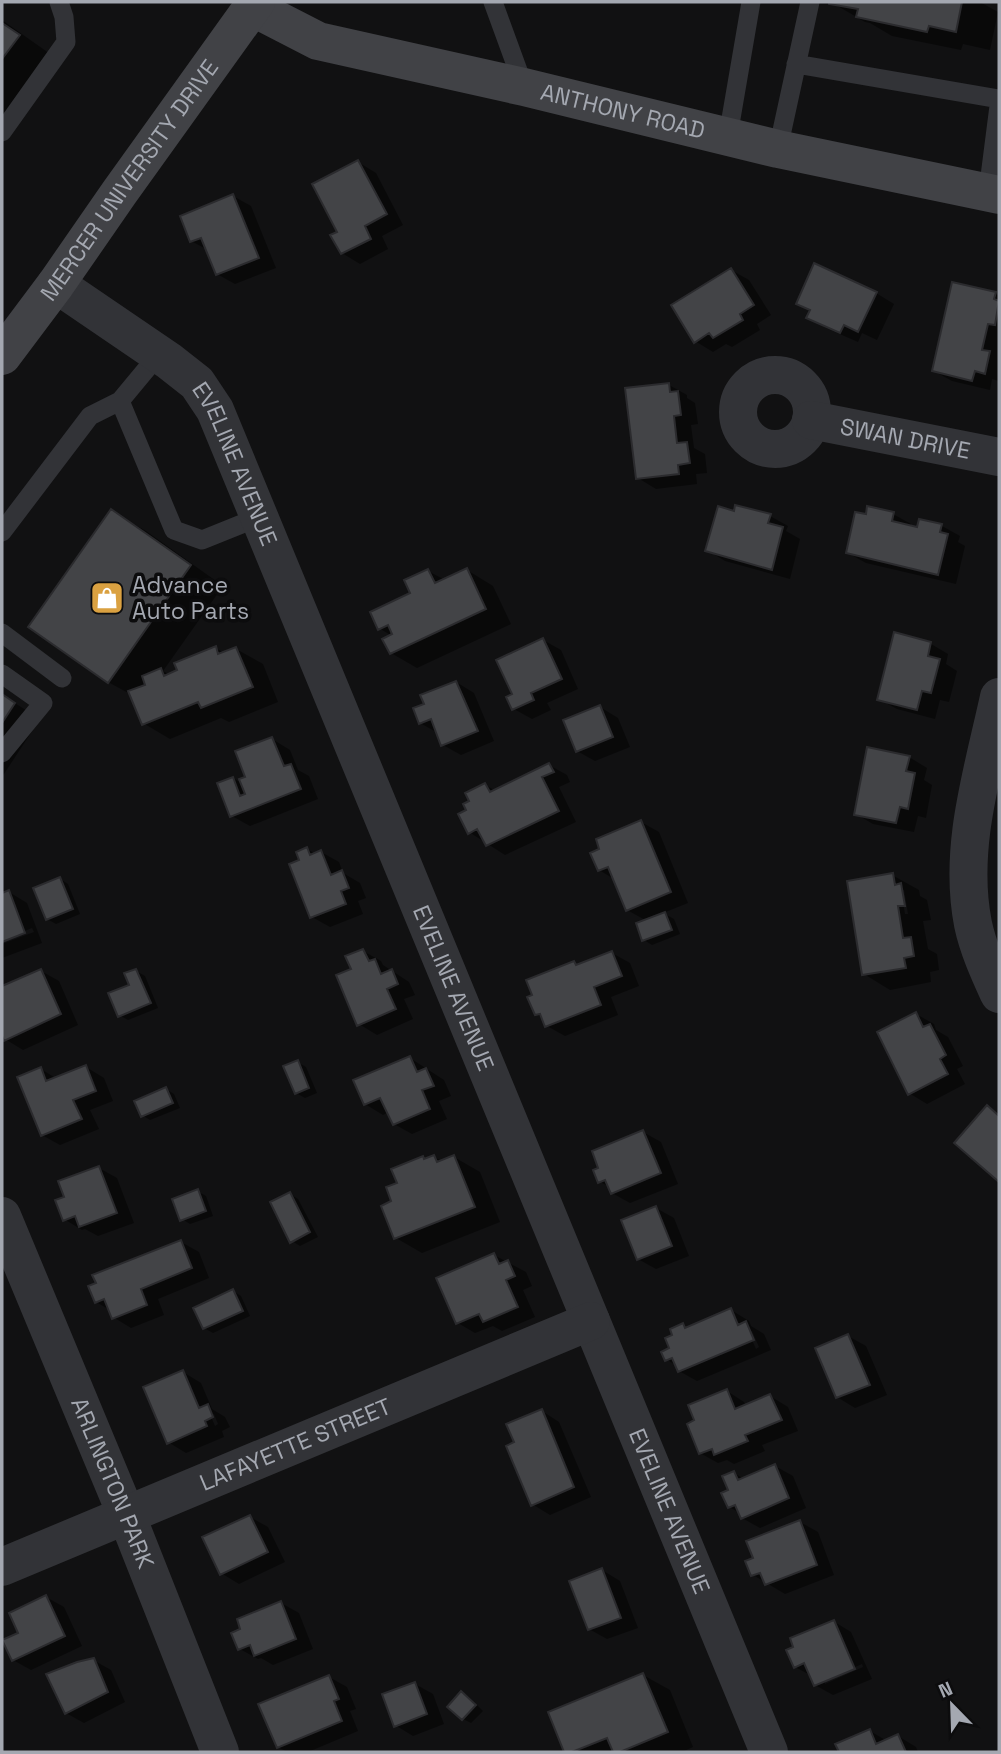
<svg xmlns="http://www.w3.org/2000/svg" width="1001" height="1754" font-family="'Space Grotesk',sans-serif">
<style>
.shadow{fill:#0007;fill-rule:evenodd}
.building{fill:#434447;stroke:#2b2b2e;stroke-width:2}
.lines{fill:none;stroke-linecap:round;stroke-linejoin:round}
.lane{stroke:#323337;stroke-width:19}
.street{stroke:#323337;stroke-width:38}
.secondary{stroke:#414246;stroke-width:38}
.labels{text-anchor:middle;stroke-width:7;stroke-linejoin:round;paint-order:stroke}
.street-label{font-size:23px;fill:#a4a8b1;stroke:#0c0c0d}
.poi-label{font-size:23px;fill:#a4a8b1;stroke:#0c0c0d;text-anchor:start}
</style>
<rect width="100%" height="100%" fill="#111112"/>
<path class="shadow" d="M831 2H980L998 12 990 50 963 44 961 50 892 36 870 23 865 22Z
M2 20 53 56 2 124Z
M358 162 376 173 403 225 382 236 388 249 360 264 342 253 339 233Z
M233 196 251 206 276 268 235 284 217 274 208 250 191 241Z
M731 270 749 280 771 315 757 324 760 330 732 347 726 344 713 352 695 341Z
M876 293 894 304 877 340 862 333 858 342 826 328 809 318 812 311Z
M995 293 999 296V381L992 379 990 390 952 381 934 371Z
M669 385 687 395V398L695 403 698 424 691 425 694 448 705 454 707 473 696 474 697 484 656 489 638 478Z
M112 512 146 531 223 586 163 671 170 675 180 671 215 648 225 653 236 649 263 664 278 702 229 722 221 718 170 739 143 723 132 695 108 682Z
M735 513 770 516 788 526 786 531 800 539 790 579 725 561 707 550Z
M893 514 911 524V527L918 529 920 521 942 526 960 536 958 542 965 546 956 584 866 563 848 553 867 516Z
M467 570 493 586 511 624 417 668 391 653 392 636 379 628 412 594 428 571 445 580Z
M543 640 561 650 578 689 547 703 551 710 532 719 514 709V695Z
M931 644 948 654 946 664 957 671 949 702 940 700 935 719 897 709 879 699Z
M456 682 474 693 494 741 461 755 443 745 438 733 420 723 426 705Z
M2 695 40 719 2 777Z
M600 707 618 718 630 747 595 761 577 751Z
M272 739 290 750 298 770 309 776 318 799 250 826 232 816 233 778 243 784Z
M909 757 927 768 924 780 932 785 926 818 918 816 914 832 873 824 856 814Z
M549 765 567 775 570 782 559 787 576 822 505 855 469 832V811L485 785 496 791Z
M641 822 659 832 688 903 663 913 674 919 680 934 652 945 644 940 647 921 627 910 614 879 599 870 601 849Z
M307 849 316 854 321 852 339 862 343 873 360 883 366 898 358 901 363 914 330 927 312 917 301 861Z
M892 875 919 890 920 896 927 900 931 920 923 921 928 949 937 954 939 970 930 972 931 982 890 990 864 974ZM901 890H904L908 914H905Z
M60 879 68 884 80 914 56 924 47 919Z
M9 892 27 903 42 943 2 958V944L34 932 32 928 2 940V895Z
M363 951 381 961 383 965 409 982 415 995 404 999 413 1019 377 1035 359 1024 354 970Z
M612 953 630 963 639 986 611 997 618 1015 565 1036 547 1026 544 1018 536 1014 574 963 579 966Z
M41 971 59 981 78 1025 23 1050 5 1039 2 1034V988Z
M136 971 145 976 158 1008 128 1020 119 1015Z
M916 1014 934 1024 936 1030 948 1037 963 1066 957 1069 965 1084 927 1104 909 1093Z
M410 1058 444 1080 451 1096 439 1101 447 1119 412 1134 394 1124 389 1112 383 1115 365 1104Z
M297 1062 306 1067 317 1093 305 1098 296 1093Z
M86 1067 104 1078 113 1101 90 1110 99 1129 60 1145 42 1135 41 1069 57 1079Z
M166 1089 174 1094 180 1108 150 1120 142 1115Z
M643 1132 661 1142 678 1184 630 1203 612 1193 610 1187 600 1182Z
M434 1157 442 1161 454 1157 480 1172 500 1222 422 1253 396 1238 394 1202 423 1158 426 1160Z
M99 1168 117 1178 134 1223 98 1236 85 1229 82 1230 64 1219 66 1198Z
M197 1191 206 1196 213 1216 190 1224 182 1219Z
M290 1194 298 1199 318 1237 300 1246 292 1241Z
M656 1208 674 1218 689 1256 656 1269 638 1259Z
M181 1242 199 1252 209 1278 158 1299 164 1315 131 1328 113 1317 110 1310 96 1302Z
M494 1255 526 1272 532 1286 523 1290 535 1317 502 1331 493 1326 475 1333 458 1323Z
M233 1291 241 1296 250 1316 213 1333 204 1328Z
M731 1310 749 1321 751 1326 764 1334 771 1350 697 1381 679 1371 677 1366 666 1359 671 1349 674 1335 683 1325 689 1328ZM748 1331H752L759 1347 756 1349Z
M848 1336 866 1346 887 1395 855 1408 837 1397Z
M183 1372 201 1383 212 1409 225 1417 230 1427 222 1431 224 1437 186 1453 168 1442ZM210 1414H214L218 1424 215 1426Z
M727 1391 744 1402 746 1406 770 1396 788 1407 798 1431 762 1445 765 1451 734 1464 727 1460 718 1463 700 1453Z
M542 1411 559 1422 591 1497 550 1515 532 1504 516 1443Z
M775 1466 793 1476 806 1508 760 1528 742 1518 740 1513 729 1507 734 1473 744 1479Z
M250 1517 268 1527 285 1562 239 1584 221 1573Z
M800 1522 818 1532 834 1575 785 1594 753 1575 755 1559Z
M602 1570 620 1581 638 1628 607 1639 589 1629Z
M46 1597 64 1607 82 1646 31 1670 13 1660 21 1633Z
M281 1603 299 1613 313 1649 273 1665 261 1658 258 1659 240 1649Z
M833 1621 851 1632 872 1679 833 1695 815 1685 812 1676 795 1667ZM862 1664 863 1667 825 1684V1680Z
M93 1660 111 1670 125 1702 84 1723 66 1713Z
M643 1675 670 1690 693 1747 682 1752H566L550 1713Z
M329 1677 347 1687 356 1709 350 1711 358 1731 308 1752H287L278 1747Z
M415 1684 433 1694 444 1724 413 1736 395 1725Z
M461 1693 470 1698 483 1711 471 1723 463 1719Z
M870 1731 887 1741 898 1736 916 1747 918 1752H841L837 1745Z"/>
<path class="building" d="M829 2H962L956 32 929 26 927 32 856 17 858 9 829 4Z
M2 23 20 35 2 59Z
M358 160 387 214 365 226 371 239 341 254 330 235 337 232 312 184Z
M233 194 259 258 216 275 201 238 190 242 180 216Z
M814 263 877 292 858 332 844 325 840 333 806 318 810 310 796 304Z
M731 268 754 305 740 314 743 320 713 338 709 333 694 343 671 305Z
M952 282 996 292 994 299 999 301 995 325 988 324 982 350 990 351 985 374 975 371 972 381 932 371Z
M669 383 670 392 678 391 681 415 674 416 677 443 687 442 690 463 678 465 679 474 636 479 625 388Z
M735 505 771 514 768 523 783 527 772 570 705 551 718 506 734 511Z
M867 506 894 512 892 521 917 527 919 519 942 524 940 532 948 534 938 575 846 553 855 512 866 514Z
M111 509 191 565 108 683 28 627Z
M467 568 486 609 390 654 382 639 392 634 388 625 378 630 370 612 410 593 404 580 428 569 435 583Z
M894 632 931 642 928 656 940 659 931 693 922 691 917 710 877 700Z
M543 638 562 679 531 693 534 700 512 710 506 697 512 694 496 660Z
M216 646 218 654 236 647 253 687 201 708 198 702 142 725 128 691 145 685 142 676 161 668 164 676 177 670 174 663Z
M456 681 478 731 441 746 431 719 419 724 413 708 424 704 420 695Z
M2 694 15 703 2 723Z
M600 705 613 737 576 752 563 720Z
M272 737 284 766 291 764 301 789 230 817 217 783 233 777 240 796 245 794 239 779 245 777 235 751Z
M867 747 910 756 906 771 915 773 908 809 900 807 896 823 854 815Z
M549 763 554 772 542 777 559 811 486 846 477 829 468 834 458 814 466 810 463 804 469 801 465 793 485 783 490 792Z
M641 820 671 892 626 911 608 867 598 871 590 853 599 849 596 839Z
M307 847 310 855 321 850 331 875 342 870 349 888 341 891 346 904 310 918 289 864 299 860 296 852Z
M893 873 895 885 901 883 905 906H898L903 938 911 937 914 956 904 958 906 968 862 975 847 881Z
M60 877 73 909 46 920 33 888Z
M9 890 25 933 2 942V893Z
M665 912 672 930 642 941 636 923Z
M363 949 369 961 375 959 381 974 392 969 398 984 387 989 396 1009 357 1026 336 975 351 969 345 956Z
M612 951 622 976 594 987 601 1005 545 1027 540 1014 535 1015 527 997 532 995 526 980 574 961 576 965Z
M41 969 61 1014 4 1041 2 1036V986Z
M136 969 151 1003 118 1017 108 993 129 985 124 973Z
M916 1012 923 1027 930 1024 946 1055 940 1059 948 1074 908 1095 877 1032Z
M410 1056 417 1072 426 1068 434 1086 422 1090 430 1109 393 1125 380 1098 364 1105 353 1080Z
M298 1060 309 1088 295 1094 283 1066Z
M86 1065 96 1091 73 1100 82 1119 41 1136 17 1077 41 1067 46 1081Z
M166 1087 173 1103 141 1117 134 1101Z
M987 1105 999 1116V1182L954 1143Z
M643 1130 661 1173 611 1194 605 1180 598 1183 593 1170 598 1168 592 1151Z
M434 1155 437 1162 454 1155 475 1207 394 1239 381 1206 391 1201 386 1187 397 1183 391 1169 423 1156 424 1159Z
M99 1166 117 1213 79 1227 75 1216 63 1221 55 1200 64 1197 58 1181Z
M198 1189 206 1211 180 1221 172 1199Z
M290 1192 310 1232 290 1243 270 1202Z
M656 1206 672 1246 637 1260 621 1220Z
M181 1240 192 1268 141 1289 147 1305 112 1319 104 1299 95 1303 88 1286 96 1283 92 1275Z
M494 1253 499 1264 508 1260 515 1276 506 1280 518 1307 483 1322 479 1314 456 1324 436 1278Z
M233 1289 243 1311 203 1329 193 1308Z
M731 1308 738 1325 746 1321 754 1340 678 1372 672 1358 665 1361 661 1352 669 1348 665 1338 672 1335 670 1329 683 1323 685 1328Z
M848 1334 870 1385 836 1398 815 1348Z
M183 1370 199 1408 208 1404 213 1417 205 1421 207 1426 167 1444 143 1387Z
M727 1389 735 1409 770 1394 782 1420 745 1435 748 1441 714 1455 712 1449 699 1454 687 1424 694 1420 688 1405Z
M542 1409 574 1487 531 1506 506 1446 514 1442 506 1424Z
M775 1464 789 1498 741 1519 735 1505 728 1508 721 1493 728 1490 722 1476 734 1471 738 1480Z
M250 1515 268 1552 220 1575 202 1537Z
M800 1520 817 1565 765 1585 760 1573 751 1576 745 1561 753 1558 746 1541Z
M602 1568 621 1618 588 1630 569 1581Z
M46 1595 65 1636 12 1661 2 1640 18 1633 9 1613Z
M281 1601 296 1639 254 1656 250 1645 238 1650 231 1633 240 1629 237 1619Z
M834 1620 855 1669 814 1686 804 1663 794 1668 786 1650 793 1647 790 1638Z
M94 1658 108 1692 65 1714 46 1674 77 1662Z
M643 1673 668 1732 620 1752H613L607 1738 572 1752H564L548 1712Z
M329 1675 339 1699 334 1701 342 1721 277 1748 258 1704Z
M415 1682 427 1714 394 1727 382 1694Z
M461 1691 476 1705 462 1720 447 1707Z
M870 1729 876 1744 898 1734 906 1752H839L835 1744Z"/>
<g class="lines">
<path class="lane" d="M493 2 524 87
M796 64 999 99
M2 132 66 42 64 17 59 2
M728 136 751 2
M778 149 810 2
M988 192 999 106
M120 401 174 530 202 540 259 517
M2 532 90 416 120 401 159 354
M2 633 62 678
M2 674 43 703 2 753"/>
<g class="street">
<path id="s1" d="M56 284 169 361 197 383 215 410 769 1752"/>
<circle cx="775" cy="412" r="37"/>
<path id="s2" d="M811 420 999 457"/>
<path d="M999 697C983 771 958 848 973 924 978 948 989 972 999 994"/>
<path id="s3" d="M2 1216 126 1514 220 1752"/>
<path id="s4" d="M2 1567 591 1321"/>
</g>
<g class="secondary">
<path id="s5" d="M252 7 318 41 524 87 778 149 999 195"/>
<path id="s6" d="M2 356 56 284 119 193 256 2"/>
</g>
</g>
<defs>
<symbol id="shop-square" viewBox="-11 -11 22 22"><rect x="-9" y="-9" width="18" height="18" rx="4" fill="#daa141" stroke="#0c0c0d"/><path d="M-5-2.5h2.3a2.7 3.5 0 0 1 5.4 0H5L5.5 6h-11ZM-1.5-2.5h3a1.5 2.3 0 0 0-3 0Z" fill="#fff"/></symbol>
</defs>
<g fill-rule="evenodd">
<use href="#shop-square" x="88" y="579" width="38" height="38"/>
</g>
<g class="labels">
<g class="street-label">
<text dy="8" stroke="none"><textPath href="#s5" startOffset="387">ANTHONY ROAD</textPath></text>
<text dy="8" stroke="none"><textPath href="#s6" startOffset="217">MERCER UNIVERSITY DRIVE</textPath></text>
<text dy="8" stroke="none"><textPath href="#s2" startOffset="96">SWAN DRIVE</textPath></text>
<text dy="8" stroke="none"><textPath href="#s1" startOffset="262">EVELINE AVENUE</textPath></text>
<text dy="8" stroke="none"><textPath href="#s1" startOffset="830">EVELINE AVENUE</textPath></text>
<text dy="8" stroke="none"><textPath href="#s4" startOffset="318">LAFAYETTE STREET</textPath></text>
<text dy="8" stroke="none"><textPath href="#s3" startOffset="289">ARLINGTON PARK</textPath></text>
<text dy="8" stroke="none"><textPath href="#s1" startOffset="1396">EVELINE AVENUE</textPath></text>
</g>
<g class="poi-label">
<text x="132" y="593">Advance<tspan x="132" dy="26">Auto Parts</tspan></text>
</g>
</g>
<rect width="1001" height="1754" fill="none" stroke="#a4a8b1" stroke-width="7"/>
<g transform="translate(952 1705) rotate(337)" stroke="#0c0c0d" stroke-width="5" paint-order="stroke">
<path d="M0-5L12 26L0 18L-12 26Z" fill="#a4a8b1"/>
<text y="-10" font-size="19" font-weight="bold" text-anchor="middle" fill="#a4a8b1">N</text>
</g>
</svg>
